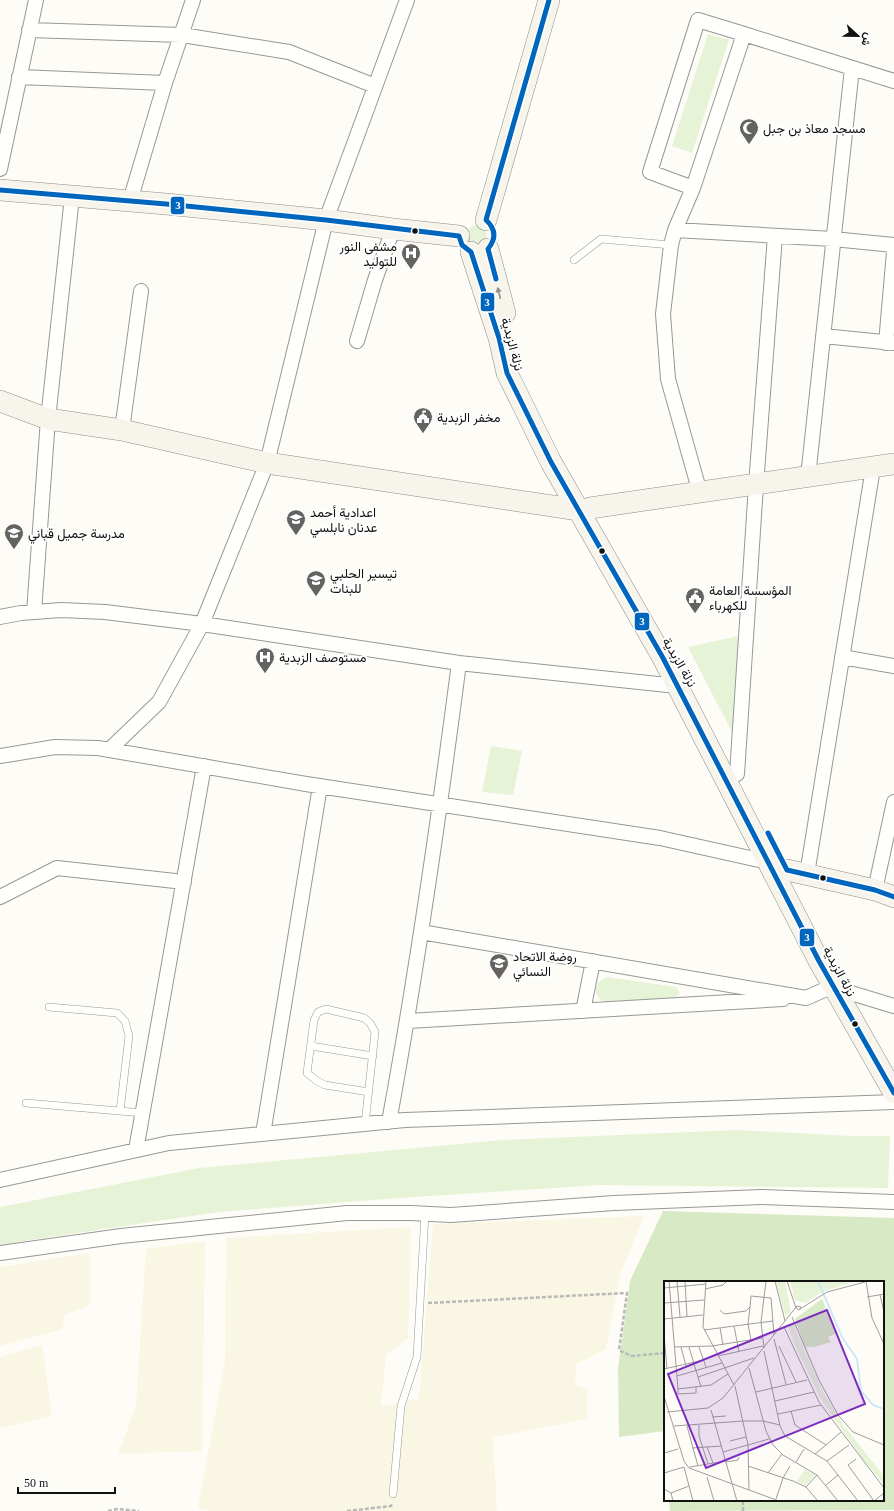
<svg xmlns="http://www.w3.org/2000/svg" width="894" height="1511" font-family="'Times New Roman',Vazirmatn,serif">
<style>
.farmland{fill:#f9f7e4}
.green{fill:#e7f3d7}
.forest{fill:#d8eac5}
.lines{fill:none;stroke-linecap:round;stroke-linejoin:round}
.lane-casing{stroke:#979795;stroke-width:8}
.street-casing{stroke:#979795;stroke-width:16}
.secondary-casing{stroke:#8e8d8b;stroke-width:22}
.path{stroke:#b9b9b8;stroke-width:2.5;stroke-dasharray:4 2;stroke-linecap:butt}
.lane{stroke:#fffffe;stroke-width:7}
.street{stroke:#fffffe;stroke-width:14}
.secondary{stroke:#f6f4eb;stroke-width:21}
.bus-1-casing{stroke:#fff;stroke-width:8}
.bus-1{stroke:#0065bd;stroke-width:5}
.oneway{fill:#8f8e89}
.bus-dot{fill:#111;stroke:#fff;stroke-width:1.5}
.labels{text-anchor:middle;stroke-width:4;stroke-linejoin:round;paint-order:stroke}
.poi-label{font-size:13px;fill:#111;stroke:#fff;text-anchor:start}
.street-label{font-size:13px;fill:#111;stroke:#fff}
.inset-river{fill:none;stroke:#cde8f7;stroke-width:2}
.inset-road{fill:none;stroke:#9f9e9b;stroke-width:1}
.view{fill:#7b2cbf;fill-opacity:0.15;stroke:#7b2cbf;stroke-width:2}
.inset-edge{fill:none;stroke:#111;stroke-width:2}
.line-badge{stroke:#fff;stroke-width:1.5}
.badge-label{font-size:11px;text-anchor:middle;font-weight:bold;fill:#fff}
</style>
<rect width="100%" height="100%" fill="#fdfcf7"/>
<path class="farmland" d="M644 1216 620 1275 606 1349 576 1364 575 1385 587 1389V1419L493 1437 497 1511H210L198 1508 225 1361 226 1238 411 1227 408 1338 386 1355 381 1406 419 1399 433 1224Z
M205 1241 202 1451 118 1454 136 1406 146 1249Z
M90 1253V1305L64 1315 63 1329 0 1346V1267Z
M42 1345 52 1416 0 1428V1357Z"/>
<path class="green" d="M708 34 729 40 692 153 672 146Z
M467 235a10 10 0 1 1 20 0a10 10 0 1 1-20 0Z
M738 636 733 734 688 647Z
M491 746 522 751 513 795 482 792Z
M607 977 676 987 680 993 675 998 605 1002C598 998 596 995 595 988L599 982Z
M736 1130 851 1136H890L888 1188 600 1185 399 1198 219 1212 30 1240 0 1246V1207L199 1168 502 1140Z"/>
<path class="forest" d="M663 1211 894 1218V1510L670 1511 669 1500H883V1282H665V1431L619 1437 618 1369 630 1281Z"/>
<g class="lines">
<defs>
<path id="lane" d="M574 260 601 239 671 245
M49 1007 117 1013 125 1021 129 1036 120 1111
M311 1046 373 1056
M26 1103 143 1113
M365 1124 375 1032 370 1023 364 1018 326 1009 318 1012 314 1020 307 1073 317 1081 325 1085 369 1092
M393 1494 401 1406 417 1357 425 1213"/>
<path id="street" d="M29 30 182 35 289 52 375 86
M19 77 165 83
M0 169 36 0
M693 188 650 172 698 20 744 34
M130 201 165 83 193 0
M675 230 833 239 894 245
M823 336 894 343
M357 341 375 280 393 229
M886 343 894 252
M122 430 141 291
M808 477 852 68
M700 493 668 379 663 314 671 245 675 230 693 188 744 34 894 81
M34 612 48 419 72 197
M0 617 21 613 61 610 105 612 202 624 459 663 677 686
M842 657 894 666
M109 750 159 702 202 624 267 463 326 220 407 0
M0 756 55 747 98 748 306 784 660 838 768 862
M737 774 756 485 775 236
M807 874 873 468
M875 890 894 802
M0 897 57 868 184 882
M421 932 806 998 833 986
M851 993 894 1006
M583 1011 593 961
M408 1021 783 999
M389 1122C417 970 439 817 459 663
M263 1134 320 786
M136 1150 204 766
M0 1180 169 1143 405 1120 894 1102
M0 1253 121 1236 347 1213H410L451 1215 614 1203 761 1197 894 1202"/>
<path id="secondary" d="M0 190 166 204 326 220 393 229 459 236
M486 220 549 0
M488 249 505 313
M471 252 499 338 507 373 551 462 663 658 819 961 894 1093
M0 401 48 419 122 430 267 463 579 510
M590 508 894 464
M787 870 875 890 894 897"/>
</defs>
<use href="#lane" class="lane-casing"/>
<use href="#street" class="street-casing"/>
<use href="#secondary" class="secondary-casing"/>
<path class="path" d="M428 1303 627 1293 619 1350 631 1356 665 1353
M108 1511 117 1509 139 1511
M347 1511 391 1506 392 1503
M743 1511V1500"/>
<use href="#lane" class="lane"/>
<use href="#street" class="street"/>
<use href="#secondary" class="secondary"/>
<defs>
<path id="bus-1" d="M0 190 166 204 326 220 459 236 462 245 471 252 499 338 507 373 551 462 663 658 819 961 894 1093
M496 279 488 249C496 239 496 229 486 220L549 0
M768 833 787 870 875 890 894 897"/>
</defs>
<use href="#bus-1" class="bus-1-casing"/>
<use href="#bus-1" class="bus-1"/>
</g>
<defs><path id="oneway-solid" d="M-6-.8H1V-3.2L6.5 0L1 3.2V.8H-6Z"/></defs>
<use class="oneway" href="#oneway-solid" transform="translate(499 293) rotate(-104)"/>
<defs>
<symbol id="mosque-pin" viewBox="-11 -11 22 30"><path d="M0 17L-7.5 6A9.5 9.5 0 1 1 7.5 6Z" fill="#646362" stroke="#fff"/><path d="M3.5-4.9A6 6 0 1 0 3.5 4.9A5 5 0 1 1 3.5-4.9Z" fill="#fff"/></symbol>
<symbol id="hospital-pin" viewBox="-11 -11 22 30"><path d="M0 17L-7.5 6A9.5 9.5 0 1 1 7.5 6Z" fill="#646362" stroke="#fff"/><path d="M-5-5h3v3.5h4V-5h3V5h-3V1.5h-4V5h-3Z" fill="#fff"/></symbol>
<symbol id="civic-pin" viewBox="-11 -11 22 30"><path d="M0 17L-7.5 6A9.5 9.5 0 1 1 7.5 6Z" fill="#646362" stroke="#fff"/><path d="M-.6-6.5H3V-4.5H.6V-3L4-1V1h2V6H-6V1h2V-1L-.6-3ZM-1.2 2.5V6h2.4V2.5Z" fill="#fff"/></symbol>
<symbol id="school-pin" viewBox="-11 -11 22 30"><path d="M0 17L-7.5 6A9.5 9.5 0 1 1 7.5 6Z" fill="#646362" stroke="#fff"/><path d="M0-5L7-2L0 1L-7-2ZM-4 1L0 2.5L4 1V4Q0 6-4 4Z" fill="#fff"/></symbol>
</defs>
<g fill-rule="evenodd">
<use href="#mosque-pin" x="738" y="117" width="22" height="30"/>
<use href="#hospital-pin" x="400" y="242" width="22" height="30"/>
<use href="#civic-pin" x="412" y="406" width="22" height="30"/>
<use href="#school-pin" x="285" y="508" width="22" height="30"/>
<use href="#school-pin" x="3" y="522" width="22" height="30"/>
<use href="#school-pin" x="305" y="569" width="22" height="30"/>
<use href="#civic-pin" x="684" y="586" width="22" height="30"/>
<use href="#hospital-pin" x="254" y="646" width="22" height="30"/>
<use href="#school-pin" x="488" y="952" width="22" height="30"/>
</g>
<g class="bus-dot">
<circle cx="415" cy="231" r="3.5"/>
<circle cx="602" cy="551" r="3.5"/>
<circle cx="823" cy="878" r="3.5"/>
<circle cx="855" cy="1024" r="3.5"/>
</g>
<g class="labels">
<g class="poi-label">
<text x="763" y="133">مسجد معاذ بن جبل</text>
<text x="397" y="251" text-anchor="end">مشفى النور<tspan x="397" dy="15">للتوليد</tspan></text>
<text x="437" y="422">مخفر الزبدية</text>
<text x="310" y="517">اعدادية أحمد<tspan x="310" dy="15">عدنان نابلسي</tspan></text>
<text x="28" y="538">مدرسة جميل قباني</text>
<text x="330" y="578">تيسير الحلبي<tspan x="330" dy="15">للبنات</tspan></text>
<text x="709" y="595">المؤسسة العامة<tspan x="709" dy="15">للكهرباء</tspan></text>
<text x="279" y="662">مستوصف الزبدية</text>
<text x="513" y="961">روضة الاتحاد<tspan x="513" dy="15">النسائي</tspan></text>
</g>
<g class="street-label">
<text transform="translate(513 344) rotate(75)" y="5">نزلة الزبدية</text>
<text transform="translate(680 662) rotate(60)" y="5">نزلة الزبدية</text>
<text transform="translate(840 971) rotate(62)" y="5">نزلة الزبدية</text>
</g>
</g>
<g transform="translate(664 1281)">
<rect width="220" height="220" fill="#fdfcf7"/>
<path d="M112 0H121L127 32 121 34ZM126 0H194L160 10 141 22 131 19ZM129 43 160 113 180 145 220 195V203L200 180 156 117 130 62 124 45ZM141 188 151 194 142 204 133 200Z" fill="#e7f3d7"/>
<path d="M158 18 173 52 164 56 167 61 150 66H141L131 38Z" fill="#d8eac5"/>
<path class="inset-river" d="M154 0 178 56 193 78 197 110 209 124 220 128"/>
<path class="inset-road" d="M5 0 14 108 47 104 64 93M13 0 16 36M21 0 23 36M42 0 39 46 70 104M111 0 121 40M123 0 132 27M202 0 208 37 220 63M0 7 42 3M41 8 59 4 63 0M216 14 220 31M203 16 220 13M0 22 40 19M86 26 84 43 87 59M136 28 163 11 201 1M56 29 60 33 82 30 86 26 87 15 107 17 110 54M128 36 155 99 174 134 189 151 220 164M0 38 39 34M70 45 75 71M120 46 155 121 220 207M56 47 59 64M40 49 109 40M0 53 3 88M110 58 122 103M115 65 132 101M10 66 48 65 98 57M17 66 22 85M25 66 37 106M35 66 42 86M100 67 97 41 102 0M100 70 116 145 121 155 163 180 194 220M54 75 99 65M85 87 102 150 109 164 119 174 153 194 174 220M0 88 40 79M13 95 58 82M34 96 90 77M71 105 84 164 85 209M14 108V113L32 112V106M92 111 143 99M0 115 20 180 25 187 115 220M111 120 150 111M47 129 73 220M127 130 131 144 162 164 151 173M3 131 44 127 59 117 133 25 137 26 135 29 132 27M114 133 157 124M49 136 62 135M35 144V155L44 183M10 145 79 140H99L116 144M23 145 34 185M66 160 82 156M162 164 177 151M43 166 49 182M28 167 57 165M59 171 105 158M0 172 14 168M192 178 184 184 210 220M163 180 185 164M62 181 74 179 75 176M132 181 140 168M84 185 129 200 142 206 154 220M26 186 62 180M0 192 20 186 29 220M104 192 118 173M43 196 50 220M162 204 174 194M0 205V192M142 206 153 194M0 208 7 212 9 220M7 212 25 205M112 218 119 197 126 185M210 220 220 212"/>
<path class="view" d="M163 29 201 123 42 187 4 93Z"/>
<rect width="220" height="220" class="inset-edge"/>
</g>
<g class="line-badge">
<rect x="170" y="196" width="15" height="19" rx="4" fill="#0065bd"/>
<rect x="480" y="292" width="15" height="20" rx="4" fill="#0065bd"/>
<rect x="634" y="612" width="16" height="19" rx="4" fill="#0065bd"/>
<rect x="799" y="928" width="16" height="19" rx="4" fill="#0065bd"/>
</g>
<g class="badge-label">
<text x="178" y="209">3</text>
<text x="487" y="306">3</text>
<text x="642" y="625">3</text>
<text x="807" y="941">3</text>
</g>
<g transform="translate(858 36) rotate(112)" stroke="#ffffff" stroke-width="3" paint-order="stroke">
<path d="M0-3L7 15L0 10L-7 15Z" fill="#111111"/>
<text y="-6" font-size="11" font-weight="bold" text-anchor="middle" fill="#111111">ش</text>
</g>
<path d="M18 1487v6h97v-6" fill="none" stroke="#111111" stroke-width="2"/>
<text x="24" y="1487" font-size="12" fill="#111111" stroke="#ffffff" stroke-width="3" paint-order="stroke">50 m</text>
</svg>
